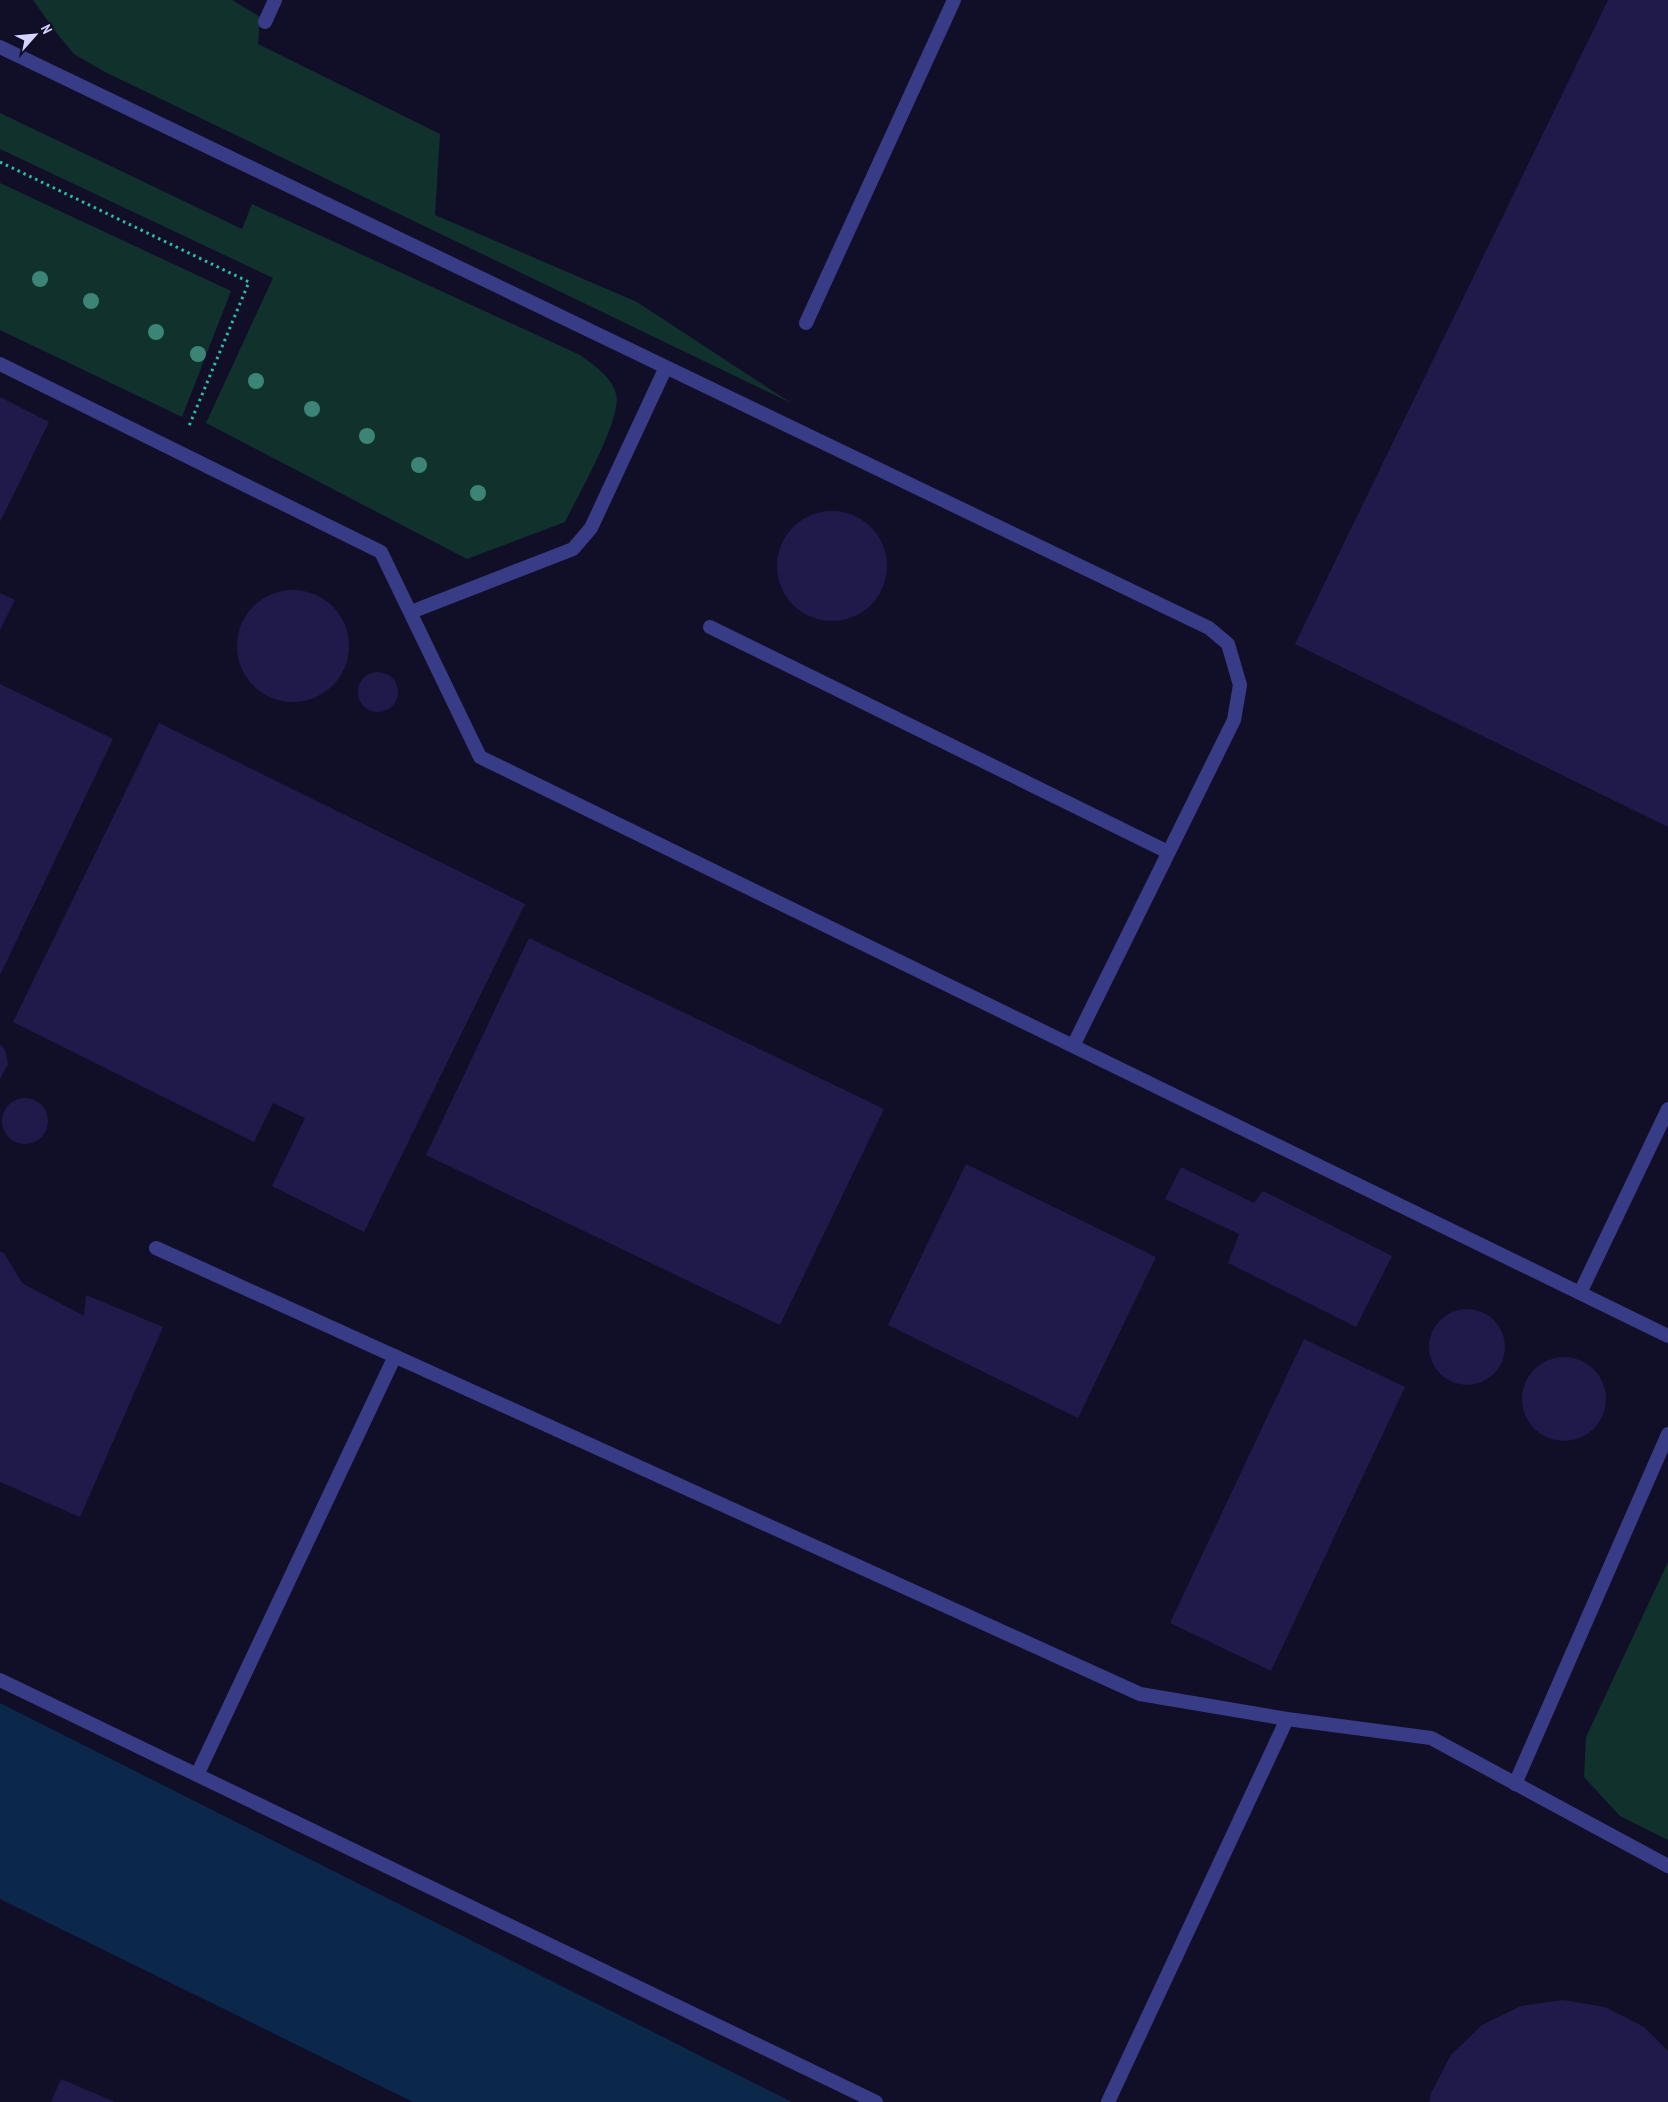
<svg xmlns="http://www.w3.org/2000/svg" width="1668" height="2102" font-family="'PT Sans Narrow',sans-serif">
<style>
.green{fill:#11312d}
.water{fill:#0b274a}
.building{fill:#1f1a49}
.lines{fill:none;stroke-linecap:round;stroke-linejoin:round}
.path{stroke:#2cbca7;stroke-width:3;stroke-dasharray:2.5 4;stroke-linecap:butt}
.service{stroke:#383c87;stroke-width:14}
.tree{fill:#3b8476}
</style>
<rect width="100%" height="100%" fill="#110f27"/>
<path class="green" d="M33 0H232L260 17 258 44 440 134 435 215 637 302 791 403 105 72 74 54 55 31Z
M0 113 242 229 252 204 580 355C595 366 611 376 616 394 623 418 577 497 565 522L467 559 206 423 273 278 0 149Z
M0 183 231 291 182 417 0 330Z
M1668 1562V1840L1620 1816 1584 1777 1586 1737Z"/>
<path class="water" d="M0 1703 792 2102H413L0 1899Z"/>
<path class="building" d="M1608 0H1668V827L1295 644Z
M0 397 49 422 0 522Z
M777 566a55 55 0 1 1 110 0a55 55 0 1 1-110 0Z
M237 646a56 56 0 1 1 112 0a56 56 0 1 1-112 0Z
M0 593 15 600 0 630Z
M358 692a20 20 0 1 1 40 0a20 20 0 1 1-40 0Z
M0 684 113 739 0 975Z
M159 723 525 904 364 1232 272 1186 305 1118 273 1103 254 1142 13 1022Z
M529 938 884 1109 780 1325 426 1155Z
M0 1044 5 1050 8 1064 0 1079Z
M2 1121a23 23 0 1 1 46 0a23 23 0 1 1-46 0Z
M966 1164 1156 1257 1078 1418 888 1325Z
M1181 1167 1254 1203 1263 1191 1392 1256 1356 1327 1228 1263 1239 1234 1165 1199Z
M0 1251 4 1253 22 1283 84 1316 86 1295 163 1327 80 1517 0 1482Z
M1429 1347a38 38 0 1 1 76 0a38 38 0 1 1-76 0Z
M1304 1339 1405 1387 1271 1671 1170 1623Z
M1522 1399a42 42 0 1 1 84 0a42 42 0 1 1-84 0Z
M1563 2000 1605 2007 1644 2027 1668 2051V2102H1429L1431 2093 1451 2055 1482 2025 1521 2006Z
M61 2079 115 2102H51Z"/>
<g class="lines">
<path class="path" d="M0 162 249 282 189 426"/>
<path class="service" d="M265 22 275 0
M0 47 1209 628 1228 644 1240 685 1234 720 1073 1046
M806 323 954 0
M0 364 381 552 480 757 1668 1336
M411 612 573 549 591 528 666 367
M710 627 1168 852
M156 1248 1140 1694 1287 1719
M1580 1293 1668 1109
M0 1680 876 2102
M197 1775 395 1356
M1515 1784 1668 1434
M1108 2102 1287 1719 1431 1738 1668 1866"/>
</g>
<g class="tree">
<circle cx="40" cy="279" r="8"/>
<circle cx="91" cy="301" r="8"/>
<circle cx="156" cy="332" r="8"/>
<circle cx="198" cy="354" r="8"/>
<circle cx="256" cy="381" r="8"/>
<circle cx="312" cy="409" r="8"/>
<circle cx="367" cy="436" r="8"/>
<circle cx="419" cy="465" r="8"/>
<circle cx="478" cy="493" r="8"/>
</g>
<g transform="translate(35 35) rotate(63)" stroke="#110f27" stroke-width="4" paint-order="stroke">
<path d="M0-4L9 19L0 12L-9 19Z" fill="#d6d5ff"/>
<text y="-8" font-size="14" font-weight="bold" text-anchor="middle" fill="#d6d5ff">N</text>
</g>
</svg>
